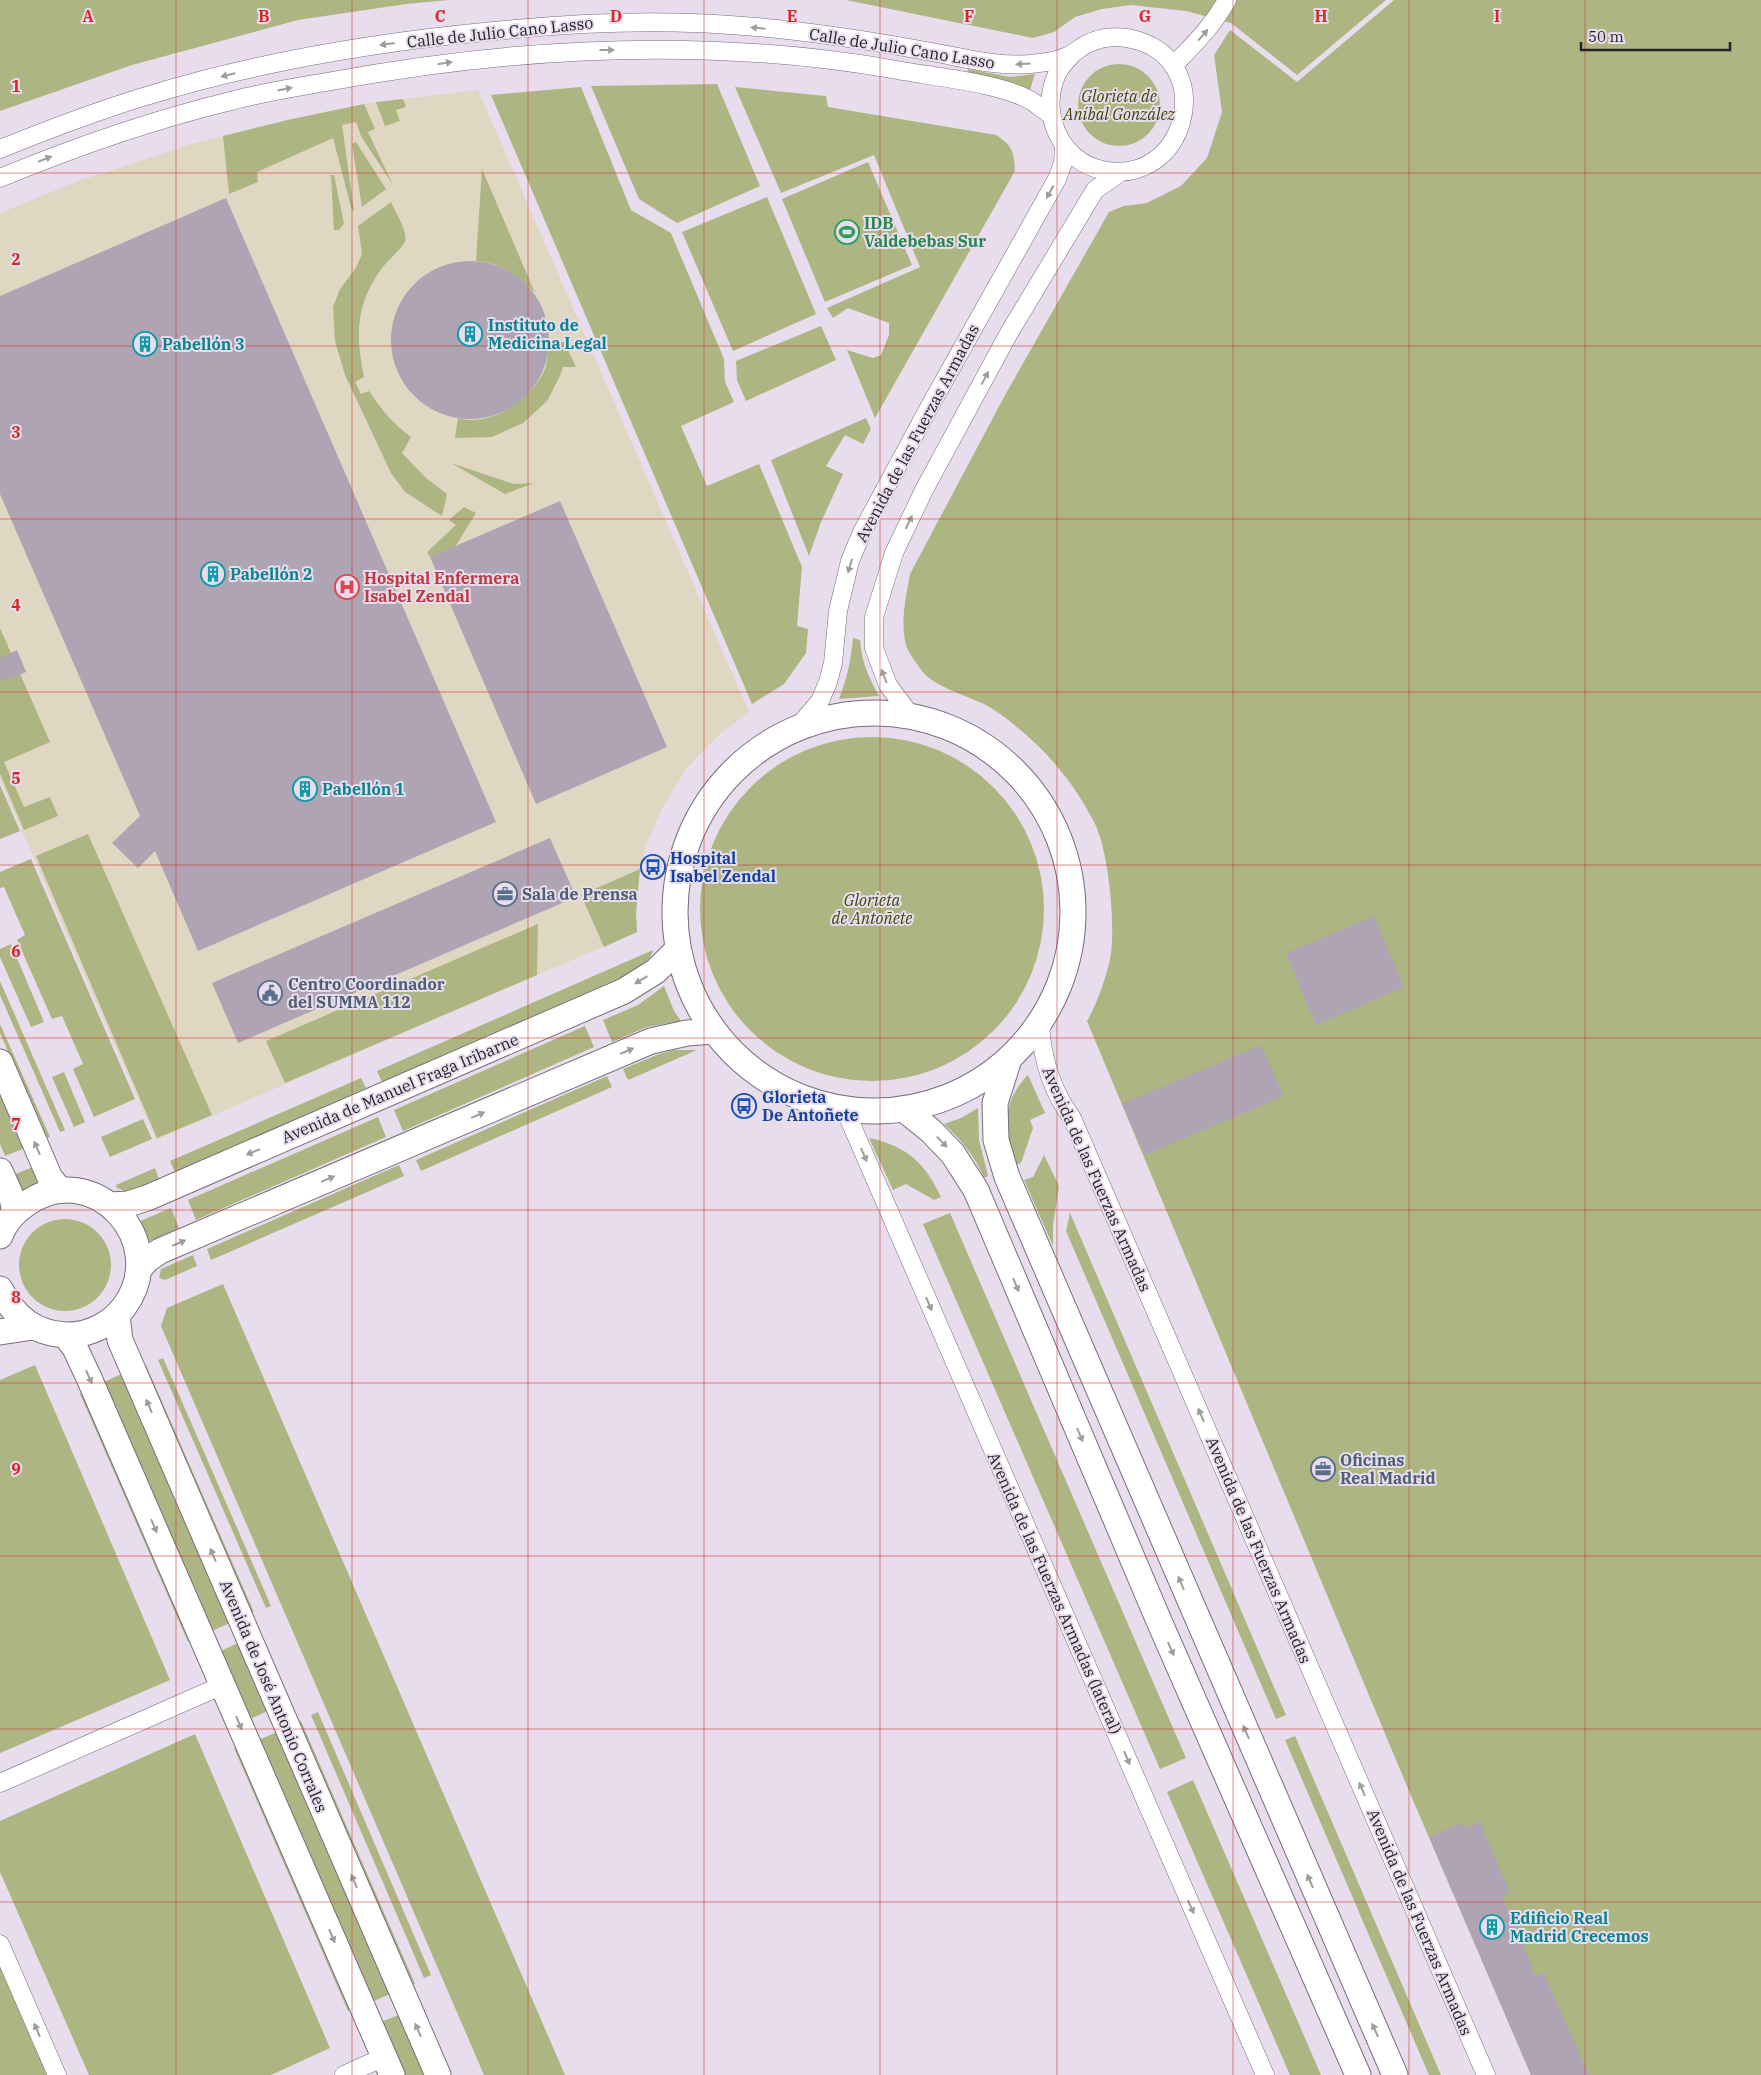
<svg xmlns="http://www.w3.org/2000/svg" width="1761" height="2075" font-family="'IBM Plex Serif',serif">
<style>
.medical{fill:#dfd7c2}
.green{fill:#adb682}
.building{fill:#aea4b3}
.lines{fill:none;stroke-linecap:round;stroke-linejoin:round}
.street-casing{stroke:#766d7b;stroke-width:19}
.secondary-casing{stroke:#766d7b;stroke-width:27}
.street{stroke:#fff;stroke-width:18}
.secondary{stroke:#fff;stroke-width:25}
.oneway{fill:#9d9c9e}
.grid{fill:none;stroke:#d62828;stroke-width:1;stroke-opacity:0.55}
.labels{text-anchor:middle;stroke-width:4;stroke-linejoin:round;paint-order:stroke}
.street-label{font-size:16px;fill:#262228;stroke:#e7ddec}
.park-label{font-size:16px;font-style:italic;fill:#3d4405;stroke:#e7ddec}
.leisure-label{font-size:16px;font-weight:bold;fill:#27864d;stroke:#e7ddec;text-anchor:start}
.culture-label{font-size:16px;font-weight:bold;fill:#0d838f;stroke:#e7ddec;text-anchor:start}
.health-label{font-size:16px;font-weight:bold;fill:#be3a42;stroke:#e7ddec;text-anchor:start}
.transit-label{font-size:16px;font-weight:bold;fill:#164399;stroke:#e7ddec;text-anchor:start}
.service-label{font-size:16px;font-weight:bold;fill:#4e5e75;stroke:#e7ddec;text-anchor:start}
.grid-label{font-size:16px;text-anchor:middle;font-weight:bold;fill:#d62828;stroke:#e7ddec;stroke-width:4;stroke-linejoin:round;paint-order:stroke}
</style>
<rect width="100%" height="100%" fill="#e7ddec"/>
<path class="medical" d="M478 90 749 712 720 734 686 769 663 807 646 845 640 869 636 913 637 932 156 1140 0 780V213L81 180 195 143 292 119 370 103Z"/>
<path class="green" d="M0 0H449L406 4 298 20 132 65 0 111Z
M846 0H1386L1297 75 1231 23 1186 11 1131 5 1102 9 1075 17 1054 32 1033 38Z
M1394 0H1761V2075H1531L1409 1791 1087 1021C1097 1005 1108 972 1111 954 1115 921 1109 856 1096 826 1077 787 1048 751 1013 724 1004 716 992 708 982 703 966 696 932 685 922 671 917 664 909 654 906 645 900 623 906 596 910 574L1004 397 1109 212 1124 206 1147 203 1181 186 1207 158 1222 112 1214 55 1230 30 1297 82Z
M1078 105a41 41 0 1 1 82 0a41 41 0 1 1-82 0Z
M968 69 1010 77 1035 74 1030 90 1011 83 967 73Z
M717 84 760 186 677 223 639 199 591 86Z
M581 87 631 210 671 233 724 359 725 382 734 402 681 426 707 486 759 464 802 567 797 626 808 629 806 653 784 684 752 704 491 95Z
M735 87 826 96 828 107 996 135C1013 146 1014 152 1015 171L875 418 847 350 873 358 881 355 889 335V323L848 308 833 318 827 308 920 267 874 155 781 193Z
M403 99 406 107 396 110 400 121 385 126 376 102Z
M364 104 375 129 368 132 393 185 361 136 356 122 342 125 354 211H352L333 138 257 172 258 182 229 194 223 136 292 119Z
M356 142 386 189 362 207 352 144Z
M868 162 912 265 825 302 782 199Z
M482 169 535 293C516 274 503 264 476 261Z
M331 175H334L344 224 339 230H334Z
M767 197 816 314 733 351 682 232Z
M391 202C395 212 408 231 405 241 402 249 388 260 382 268 356 303 355 335 364 377L355 382 361 394 369 391C381 409 393 424 411 437L402 453 426 478 447 494 442 516 405 492 391 473 345 375 335 341 333 307 340 289 356 268 362 254 358 226Z
M821 326 836 360 746 401 737 380 736 361Z
M550 342H564L576 367H563L560 376 547 401 523 423 492 437 455 438 458 418C492 428 532 399 545 369 548 361 548 350 550 342Z
M866 418 871 429 863 444 845 435 826 466 843 474 821 522 809 556 771 460Z
M451 463 514 484 534 483 505 494Z
M464 507 476 513 455 547 430 557 427 552 456 525 449 520Z
M0 628 50 742 4 762 24 807 50 797 58 816 24 830 0 774Z
M853 638 860 640C862 663 868 676 879 696L839 699C847 679 851 660 853 638Z
M700 909a172 172 0 1 1 344 0a172 172 0 1 1-344 0Z
M0 785 20 831 0 839Z
M88 834 212 1115 157 1138 36 856Z
M31 859 135 1099 94 1117 73 1069 83 1064 62 1016 52 1019 17 940 25 935 4 887 0 888V872Z
M640 869 636 913 637 932 604 947 581 895Z
M538 924 537 975 285 1083 266 1041Z
M11 944 44 1022 31 1027 0 957V949Z
M653 950C651 961 639 967 631 973L382 1082 377 1071Z
M0 981 65 1130 60 1132 0 995Z
M664 986 674 1011 681 1021 647 1027 612 1042 603 1020 638 1005Z
M0 1024 50 1137 46 1138 0 1033Z
M585 1026 594 1047 403 1131 394 1110Z
M674 1050H697L628 1080 623 1069 659 1054Z
M64 1072 85 1122 74 1127 52 1077Z
M1028 1075 1045 1113 1030 1120 1033 1128 1021 1163 1016 1165C1003 1131 1001 1103 1028 1075Z
M607 1076 612 1087 421 1171 416 1160Z
M361 1078 366 1088 175 1172 170 1161Z
M0 1090 25 1148 5 1156 0 1144Z
M978 1108 979 1140 988 1176 984 1178C975 1156 961 1140 944 1124L961 1118Z
M378 1117 386 1137 196 1220 188 1200Z
M143 1119 152 1139 110 1157 101 1137Z
M869 1138C907 1146 925 1163 941 1197L934 1200 906 1184 893 1190Z
M1044 1155 1059 1186 1053 1225V1246L1024 1180 1033 1177Z
M399 1165 404 1176 211 1260 207 1249Z
M33 1167 41 1185 21 1194 13 1175Z
M155 1168 159 1179 128 1192 117 1188 116 1185Z
M171 1208 179 1228 147 1242 138 1222Z
M950 1213 1186 1758 1160 1769 923 1224Z
M1070 1213 1286 1715 1276 1719 1066 1231Z
M19 1265a46 46 0 1 1 92 0a46 46 0 1 1-92 0Z
M193 1255 197 1266 165 1280 159 1278 161 1269Z
M223 1284 565 2075H484L161 1326 167 1308Z
M163 1358 271 1606 266 1608 158 1360Z
M35 1365 170 1680 0 1753V1380Z
M146 1365 254 1612 251 1613 143 1366Z
M124 1373 232 1622 212 1631 104 1382Z
M85 1391 193 1640 188 1642 80 1394Z
M240 1642 270 1710 250 1719 221 1651Z
M318 1712 431 1975 424 1978 311 1715Z
M301 1721 415 1984 410 1986 297 1723Z
M279 1731 392 1993 372 2002 259 1740Z
M195 1734 330 2048 271 2075H89L0 1872V1821Z
M1295 1736 1441 2075H1429L1285 1740Z
M238 1746 351 2010 348 2011 234 1748Z
M1193 1780 1321 2075H1290L1167 1792Z
M0 1962 48 2075H0Z
M401 2014 427 2075H404L381 2022Z"/>
<path class="building" d="M226 198 496 822 198 951 155 851 138 868 112 843 140 816 0 494V296Z
M391 340a79 79 0 1 1 158 0a79 79 0 1 1-158 0Z
M560 501 667 747 536 804 430 557Z
M17 650 26 672 12 678 0 680V658Z
M550 838 576 897 238 1043 212 983Z
M1374 916 1404 987 1316 1025 1286 953Z
M1261 1045 1284 1096 1145 1155 1122 1104Z
M1480 1821 1510 1893 1502 1896 1536 1976 1544 1973 1589 2075H1531L1429 1837 1462 1823 1464 1828Z"/>
<g class="lines">
<defs>
<path id="street" d="M1173 66C1193 45 1213 26 1227 0
M0 149C47 130 94 112 143 97 256 62 376 42 494 31 573 23 651 19 730 25 795 29 861 39 926 51 962 57 1001 69 1039 63 1048 62 1059 60 1068 56 1075 53 1080 47 1087 44 1103 36 1122 35 1139 41 1218 66 1185 188 1102 170 1060 161 1039 112 1057 74 1060 67 1066 61 1071 56
M0 178C75 147 152 120 231 101 264 92 298 87 332 81 517 47 711 37 897 70 934 77 1003 83 1033 102 1039 106 1045 111 1051 115
M911 716 888 685 874 648V617L894 553 924 490 1009 333 1095 190 1121 172
M797 728 820 701 828 682 833 663 838 611 850 561 862 532 931 404 1057 179 1063 163 1064 146
M1040 1024C1042 1058 1052 1091 1072 1118L1486 2075
M845 1110 1265 2075
M0 1783 223 1685
M0 1944 57 2075
M344 2075 384 2057"/>
<path id="secondary" d="M675 912a199 199 0 1 1 398 0a199 199 0 1 1-398 0Z
M1009 1059 995 1103 996 1140 1007 1177 1395 2075
M0 1062 50 1178 60 1190
M905 1110 931 1131 953 1154 976 1190 1159 1621 1358 2075
M0 1171 12 1198 15 1212
M110 1205 128 1204 147 1198 624 991 656 971 678 949
M0 1236C5 1222 14 1212 26 1204 93 1156 172 1242 124 1307 111 1324 90 1335 68 1335 35 1334 15 1318 0 1289
M139 1269 148 1259 160 1251 651 1041 687 1033 714 1031
M117 1316 120 1340 438 2075
M0 1332 33 1327
M65 1335 75 1348 89 1378 392 2075"/>
</defs>
<use href="#street" class="street-casing"/>
<use href="#secondary" class="secondary-casing"/>
<use href="#street" class="street"/>
<use href="#secondary" class="secondary"/>
</g>
<defs><path id="oneway-solid" d="M-6-.8H1V-3.2L6.5 0L1 3.2V.8H-6Z" transform="scale(1.25)"/></defs>
<g class="oneway">
<use href="#oneway-solid" transform="translate(758 28) rotate(-174)"/>
<use href="#oneway-solid" transform="translate(1203 35) rotate(-49)"/>
<use href="#oneway-solid" transform="translate(387 44) rotate(172)"/>
<use href="#oneway-solid" transform="translate(607 50)"/>
<use href="#oneway-solid" transform="translate(445 63) rotate(-9)"/>
<use href="#oneway-solid" transform="translate(1023 64) rotate(176)"/>
<use href="#oneway-solid" transform="translate(228 75) rotate(166)"/>
<use href="#oneway-solid" transform="translate(285 89) rotate(-11)"/>
<use href="#oneway-solid" transform="translate(45 159) rotate(-22)"/>
<use href="#oneway-solid" transform="translate(1050 192) rotate(119)"/>
<use href="#oneway-solid" transform="translate(985 378) rotate(-62)"/>
<use href="#oneway-solid" transform="translate(909 522) rotate(-64)"/>
<use href="#oneway-solid" transform="translate(850 566) rotate(106)"/>
<use href="#oneway-solid" transform="translate(884 676) rotate(-111)"/>
<use href="#oneway-solid" transform="translate(641 980) rotate(149)"/>
<use href="#oneway-solid" transform="translate(627 1051) rotate(-23)"/>
<use href="#oneway-solid" transform="translate(478 1115) rotate(-23)"/>
<use href="#oneway-solid" transform="translate(942 1142) rotate(46)"/>
<use href="#oneway-solid" transform="translate(37 1148) rotate(-113)"/>
<use href="#oneway-solid" transform="translate(253 1152) rotate(157)"/>
<use href="#oneway-solid" transform="translate(864 1155) rotate(66)"/>
<use href="#oneway-solid" transform="translate(328 1179) rotate(-23)"/>
<use href="#oneway-solid" transform="translate(179 1243) rotate(-23)"/>
<use href="#oneway-solid" transform="translate(1016 1285) rotate(67)"/>
<use href="#oneway-solid" transform="translate(929 1304) rotate(67)"/>
<use href="#oneway-solid" transform="translate(89 1377) rotate(66)"/>
<use href="#oneway-solid" transform="translate(149 1406) rotate(-113)"/>
<use href="#oneway-solid" transform="translate(1201 1415) rotate(-113)"/>
<use href="#oneway-solid" transform="translate(1080 1435) rotate(67)"/>
<use href="#oneway-solid" transform="translate(154 1526) rotate(67)"/>
<use href="#oneway-solid" transform="translate(213 1555) rotate(-113)"/>
<use href="#oneway-solid" transform="translate(1181 1583) rotate(-113)"/>
<use href="#oneway-solid" transform="translate(1171 1649) rotate(66)"/>
<use href="#oneway-solid" transform="translate(239 1723) rotate(67)"/>
<use href="#oneway-solid" transform="translate(1246 1732) rotate(-114)"/>
<use href="#oneway-solid" transform="translate(1127 1758) rotate(67)"/>
<use href="#oneway-solid" transform="translate(1362 1789) rotate(-113)"/>
<use href="#oneway-solid" transform="translate(354 1881) rotate(-113)"/>
<use href="#oneway-solid" transform="translate(1310 1881) rotate(-114)"/>
<use href="#oneway-solid" transform="translate(1191 1907) rotate(66)"/>
<use href="#oneway-solid" transform="translate(332 1936) rotate(67)"/>
<use href="#oneway-solid" transform="translate(37 2030) rotate(-113)"/>
<use href="#oneway-solid" transform="translate(418 2030) rotate(-113)"/>
<use href="#oneway-solid" transform="translate(1375 2030) rotate(-114)"/>
</g>
<path class="grid" d="M176 0V2075M352 0V2075M528 0V2075M704 0V2075M880 0V2075M1057 0V2075M1233 0V2075M1409 0V2075M1585 0V2075M0 173H1761M0 346H1761M0 519H1761M0 692H1761M0 865H1761M0 1038H1761M0 1210H1761M0 1383H1761M0 1556H1761M0 1729H1761M0 1902H1761"/>
<defs>
<symbol id="stadium-ring" viewBox="-11 -11 22 22"><circle r="9.5" fill="#e7ddec" stroke="#2e9e5b" stroke-width="1.5"/><path d="M0-5a6.5 5 0 1 0 0 10a6.5 5 0 1 0 0-10ZM-3.5-1.8h7v3.6h-7Z" fill="#2e9e5b"/></symbol>
<symbol id="building-ring" viewBox="-11 -11 22 22"><circle r="9.5" fill="#e7ddec" stroke="#0f9aa8" stroke-width="1.5"/><path d="M-4-6H4V6H1V3H-1V6H-4ZM-2.5-4.3h1.7v1.8h-1.7ZM.8-4.3h1.7v1.8H.8ZM-2.5-1h1.7V.8h-1.7ZM.8-1h1.7V.8H.8Z" fill="#0f9aa8"/></symbol>
<symbol id="hospital-ring" viewBox="-11 -11 22 22"><circle r="9.5" fill="#e7ddec" stroke="#e0444e" stroke-width="1.5"/><path d="M-5-5h3v3.5h4V-5h3V5h-3V1.5h-4V5h-3Z" fill="#e0444e"/></symbol>
<symbol id="bus-ring" viewBox="-11 -11 22 22"><circle r="9.5" fill="#e7ddec" stroke="#1a4fb4" stroke-width="1.5"/><path d="M-5-6H5V4H4V6H2V4H-2V6H-4V4H-5ZM-3.5-4V0h7V-4ZM-3.5 1.2v1.5H-2V1.2ZM2 1.2v1.5H3.5V1.2Z" fill="#1a4fb4"/></symbol>
<symbol id="office-ring" viewBox="-11 -11 22 22"><circle r="9.5" fill="#e7ddec" stroke="#5c6f8a" stroke-width="1.5"/><path d="M-6-3h4V-5.5h4V-3h4V5H-6ZM-1-4.5V-3h2v-1.5ZM-6 0V1H6V0Z" fill="#5c6f8a"/></symbol>
<symbol id="civic-ring" viewBox="-11 -11 22 22"><circle r="9.5" fill="#e7ddec" stroke="#5c6f8a" stroke-width="1.5"/><path d="M-.6-6.5H3V-4.5H.6V-3L4-1V1h2V6H-6V1h2V-1L-.6-3ZM-1.2 2.5V6h2.4V2.5Z" fill="#5c6f8a"/></symbol>
</defs>
<g fill-rule="evenodd">
<use href="#stadium-ring" x="833" y="218" width="28" height="28"/>
<use href="#building-ring" x="456" y="320" width="28" height="28"/>
<use href="#building-ring" x="131" y="330" width="28" height="28"/>
<use href="#building-ring" x="199" y="560" width="28" height="28"/>
<use href="#hospital-ring" x="333" y="573" width="28" height="28"/>
<use href="#building-ring" x="291" y="775" width="28" height="28"/>
<use href="#bus-ring" x="639" y="853" width="28" height="28"/>
<use href="#office-ring" x="491" y="880" width="28" height="28"/>
<use href="#civic-ring" x="256" y="979" width="28" height="28"/>
<use href="#bus-ring" x="730" y="1092" width="28" height="28"/>
<use href="#office-ring" x="1309" y="1455" width="28" height="28"/>
<use href="#building-ring" x="1478" y="1913" width="28" height="28"/>
</g>
<g class="labels">
<g class="street-label">
<text transform="translate(500 32) rotate(-6)" y="6">Calle de Julio Cano Lasso</text>
<text transform="translate(902 48) rotate(9)" y="6">Calle de Julio Cano Lasso</text>
<text transform="translate(917 433) rotate(-62)" y="6">Avenida de las Fuerzas Armadas</text>
<text transform="translate(400 1088) rotate(-23)" y="6">Avenida de Manuel Fraga Iribarne</text>
<text transform="translate(1097 1179) rotate(66)" y="6">Avenida de las Fuerzas Armadas</text>
<text transform="translate(1259 1550) rotate(67)" y="6">Avenida de las Fuerzas Armadas</text>
<text transform="translate(1055 1593) rotate(66)" y="6">Avenida de las Fuerzas Armadas (lateral)</text>
<text transform="translate(274 1696) rotate(67)" y="6">Avenida de José Antonio Corrales</text>
<text transform="translate(1420 1922) rotate(67)" y="6">Avenida de las Fuerzas Armadas</text>
</g>
<g class="park-label">
<text x="1119" y="102">Glorieta de<tspan x="1119" dy="18">Aníbal González</tspan></text>
<text x="872" y="906">Glorieta<tspan x="872" dy="18">de Antoñete</tspan></text>
</g>
<g class="leisure-label">
<text x="864" y="229">IDB<tspan x="864" dy="18">Valdebebas Sur</tspan></text>
</g>
<g class="culture-label">
<text x="488" y="331">Instituto de<tspan x="488" dy="18">Medicina Legal</tspan></text>
<text x="162" y="350">Pabellón 3</text>
<text x="230" y="580">Pabellón 2</text>
<text x="322" y="795">Pabellón 1</text>
<text x="1510" y="1924">Edificio Real<tspan x="1510" dy="18">Madrid Crecemos</tspan></text>
</g>
<g class="health-label">
<text x="364" y="584">Hospital Enfermera<tspan x="364" dy="18">Isabel Zendal</tspan></text>
</g>
<g class="transit-label">
<text x="670" y="864">Hospital<tspan x="670" dy="18">Isabel Zendal</tspan></text>
<text x="762" y="1103">Glorieta<tspan x="762" dy="18">De Antoñete</tspan></text>
</g>
<g class="service-label">
<text x="522" y="900">Sala de Prensa</text>
<text x="288" y="990">Centro Coordinador<tspan x="288" dy="18">del SUMMA 112</tspan></text>
<text x="1340" y="1466">Oficinas<tspan x="1340" dy="18">Real Madrid</tspan></text>
</g>
</g>
<g class="grid-label">
<text x="88" y="22">A</text>
<text x="264" y="22">B</text>
<text x="440" y="22">C</text>
<text x="616" y="22">D</text>
<text x="792" y="22">E</text>
<text x="969" y="22">F</text>
<text x="1145" y="22">G</text>
<text x="1321" y="22">H</text>
<text x="1497" y="22">I</text>
<text x="16" y="92">1</text>
<text x="16" y="265">2</text>
<text x="16" y="438">3</text>
<text x="16" y="611">4</text>
<text x="16" y="784">5</text>
<text x="16" y="957">6</text>
<text x="16" y="1130">7</text>
<text x="16" y="1303">8</text>
<text x="16" y="1475">9</text>
</g>
<path d="M1581 42v8h149v-8" fill="none" stroke="#262228" stroke-width="2.5"/>
<text x="1588" y="42" font-size="15" fill="#262228" stroke="#e7ddec" stroke-width="4" paint-order="stroke">50 m</text>
</svg>
